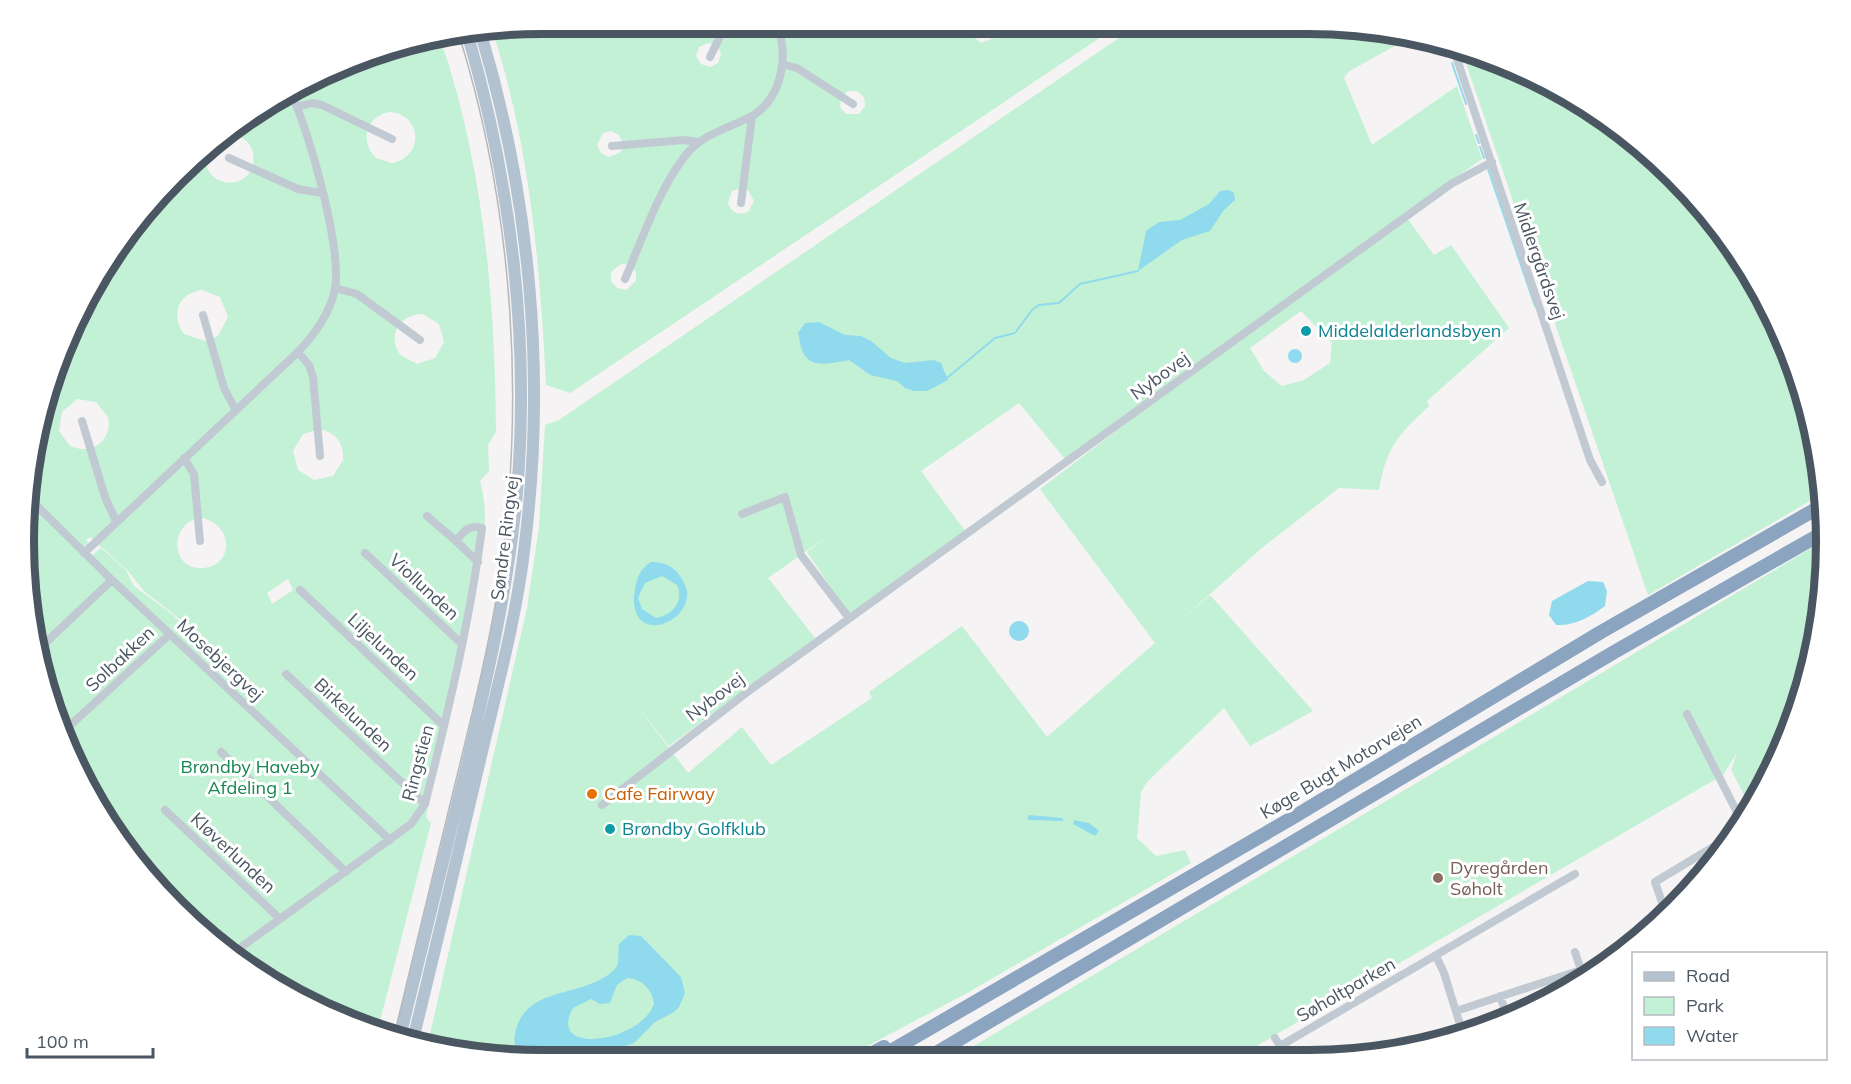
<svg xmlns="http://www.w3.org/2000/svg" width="1851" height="1084" font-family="Mulish,sans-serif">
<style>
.green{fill:#c3f1d5;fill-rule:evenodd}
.water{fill:#90daee;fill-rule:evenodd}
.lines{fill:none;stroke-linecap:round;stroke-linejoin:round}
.stream{stroke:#90daee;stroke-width:2}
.minor{stroke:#c1cad2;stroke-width:8}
.primary{stroke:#b3c2d1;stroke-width:12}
.motorway{stroke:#8ba5c1;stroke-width:14}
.tram{stroke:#b5b8bd;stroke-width:1.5}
.culture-dot{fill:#0f9aa8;stroke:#fff;stroke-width:2}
.food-dot{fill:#e8710a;stroke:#fff;stroke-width:2}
.education-dot{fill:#8d6e63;stroke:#fff;stroke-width:2}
.labels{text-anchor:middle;stroke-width:6;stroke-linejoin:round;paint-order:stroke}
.street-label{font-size:18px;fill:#4a5661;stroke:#fff}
.culture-label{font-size:18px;fill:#0d838f;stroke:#fff;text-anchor:start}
.park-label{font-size:18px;fill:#17864f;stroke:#fff}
.food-label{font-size:18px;fill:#c56008;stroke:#fff;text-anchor:start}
.education-label{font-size:18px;fill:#785e54;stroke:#fff;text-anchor:start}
.rim{fill:none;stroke:#4a5661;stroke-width:8}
</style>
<rect width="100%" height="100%" fill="#f5f3f3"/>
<path class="green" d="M542 24 972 25 971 34 981 43 994 38 995 25H1119L570 393 546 385C540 264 530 148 493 32ZM708 43 717 45 721 54 718 63 710 67 701 64 696 56 699 47ZM848 91H857L864 97 865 106 859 114H846L840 107 841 97ZM611 131 619 135 623 143 621 152 609 157 601 153 597 145 603 133ZM740 188 748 190 754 201 748 212C738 216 731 212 728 203L732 191ZM621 264 630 265 636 272V281L626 290 617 288 611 281V272Z
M1138 25H1343L1409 38 1348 72 1344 78 1372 145 1457 86 1482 159 1404 214 1434 255 1451 245 1509 328 1427 401 1429 406C1397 436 1387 446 1379 490L1339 488 1263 547 1173 627 1210 595 1313 711 1250 746 1224 708 1147 782 1141 792 1137 838 1156 856 1185 850 1191 863 969 992 843 1059H508L428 1043 527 608 539 527 545 425 559 420ZM1301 311 1332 343 1330 363 1304 380 1282 386 1264 371 1250 348ZM1157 400 1040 489 1155 643 1047 737 962 626 869 692 872 698 771 765 742 727 688 773 635 703 669 746 815 638 768 578 825 538 807 552 850 616 965 531 921 471 1019 403 1065 459Z
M441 41C484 167 495 300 496 432L488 445 489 471 480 481C491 520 481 559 474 598 460 672 442 744 426 817L431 823 379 1025 374 1032 254 973 131 857 52 709 24 542 51 376 111 254 205 154C203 179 230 192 248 175 262 155 248 131 224 134L227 131 376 51ZM390 112C423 115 424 157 392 163L376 158C359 141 366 116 390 112ZM202 290 220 297 228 317 218 336 205 341 184 334C170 316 178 293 202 290ZM423 314 439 324 444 342 435 358 417 364 400 355C387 336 399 314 423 314ZM77 399 96 402 108 417C113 440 92 456 70 446L59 431 62 412ZM319 429C336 432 344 443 343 460L333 476 314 480 298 470 293 451 303 434ZM201 518C233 523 235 565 204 568 170 572 168 522 201 518ZM90 537 127 570 144 591 201 636 197 639 173 615 134 586 126 570 101 548 91 556 81 547 90 544 86 540ZM288 579 293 590 272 604 267 593Z
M1461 49 1476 52 1597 111 1676 176 1740 255 1788 344 1817 441 1822 494 1648 595Z
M1827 539 1817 643 1787 741 1751 808 1731 770 1737 753 1723 775 1234 1059H952Z"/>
<path class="water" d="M1229 190 1234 193 1235 200 1223 211 1210 231 1182 240 1138 271 1146 231 1159 222 1180 220 1209 204 1220 191Z
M819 322 845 335 861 336 871 341 891 358 905 363 934 360 941 363 948 380 927 391H914L905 388 897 381 870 375 849 360C832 363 807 371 801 347 799 342 800 338 798 333L805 323Z
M1288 356a7 7 0 1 1 14 0a7 7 0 1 1-14 0Z
M651 562C671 562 681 572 687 591 690 627 625 646 635 589 637 577 641 568 651 562ZM662 576 677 585C685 602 671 616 656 618L642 609 638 598 645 583Z
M1588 581 1603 582 1607 591 1605 606C1590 617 1575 626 1556 625L1549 615 1552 601Z
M1009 631a10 10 0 1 1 20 0a10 10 0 1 1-20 0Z
M1029 815 1062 818 1064 821 1029 820 1027 818Z
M1074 820 1089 823 1099 831 1095 836 1073 824Z
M629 935 641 936 681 977 685 993 679 1007 674 1012 655 1022 634 1043 606 1052 595 1059H523C516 1051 513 1044 515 1034 524 984 584 999 614 970 621 963 617 953 619 944ZM627 978C642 979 652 989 654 1004 640 1043 546 1056 573 1008L591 999 600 1004 610 1003 617 985Z"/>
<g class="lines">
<path class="stream" d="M1446 46 1449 55
M1452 63 1466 104
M1476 135 1479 143
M1480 147 1484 158
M1488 169 1535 306
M947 378 995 338 1015 333 1032 310 1039 305 1059 303 1080 284 1138 271"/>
<path class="minor" d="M798 24 820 29 844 24
M952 25 987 30
M1453 47 1590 460 1602 482
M710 57 726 24
M782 64 797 68 853 104
M297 107 312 103 322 105 392 139
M612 146 684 140 698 142
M229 158 298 189 322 193
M741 203 752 116
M625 279C642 240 659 189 685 156 702 134 727 129 750 117 782 100 790 55 776 24
M335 288 357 294 420 340
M203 315 224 388 235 409
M298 352 309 365 313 377 320 456
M82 421 105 497 116 521
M184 458 194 474 200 541
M31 500 112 580 390 840
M742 514 785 497 801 555 849 618
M427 516 456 541
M84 553 298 352C315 334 330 314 335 289 342 250 310 133 292 96
M365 553 462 644
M300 590 444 726
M41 647 112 580
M286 674 425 804
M1687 714 1743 824
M64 731 170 634
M221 752 346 872
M602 805 746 693 1451 184 1492 162
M165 810 280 919
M1666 914 1655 882 1738 832
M1575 952 1584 979
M233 953 411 824 425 804C448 712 470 621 482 528 469 524 464 531 456 541L478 562
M1436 956 1444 973 1463 1034
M1500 996 1507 1016
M1456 1011 1581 970
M1275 1038 1280 1046 1575 874"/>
<path class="primary" d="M400 1037C423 946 445 855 467 764 488 674 509 584 517 492 530 339 511 183 468 36
M413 1040C436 947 458 853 480 760 497 688 517 616 525 543 546 374 530 197 481 34"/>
<path class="motorway" d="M862 1059 884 1047
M877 1059 1292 818 1601 632 1823 505
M926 1059 1616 651 1826 531"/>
<path class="tram" d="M394 1036C414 953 434 871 454 788 470 722 487 656 498 588 526 406 514 214 460 38"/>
</g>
<g class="culture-dot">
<circle cx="1306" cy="331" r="6"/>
<circle cx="610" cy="829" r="6"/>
</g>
<circle class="food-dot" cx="592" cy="794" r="6"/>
<circle class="education-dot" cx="1438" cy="878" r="6"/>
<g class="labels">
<g class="street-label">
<text transform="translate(1539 261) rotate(71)" y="6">Midlergårdsvej</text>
<text transform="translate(1160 376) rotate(-36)" y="6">Nybovej</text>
<text transform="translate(505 538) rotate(-83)" y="6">Søndre Ringvej</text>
<text transform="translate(424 587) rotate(43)" y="6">Viollunden</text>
<text transform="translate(383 647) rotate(43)" y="6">Liljelunden</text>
<text transform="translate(120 659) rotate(-43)" y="6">Solbakken</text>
<text transform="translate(220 660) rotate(43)" y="6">Mosebjergvej</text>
<text transform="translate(715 697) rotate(-37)" y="6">Nybovej</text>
<text transform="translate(353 715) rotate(43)" y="6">Birkelunden</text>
<text transform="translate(418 763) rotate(-75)" y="6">Ringstien</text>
<text transform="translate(1341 767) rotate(-31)" y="6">Køge Bugt Motorvejen</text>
<text transform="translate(233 853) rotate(43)" y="6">Kløverlunden</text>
<text transform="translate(1346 990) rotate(-30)" y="6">Søholtparken</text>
</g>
<g class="culture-label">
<text x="1318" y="337">Middelalderlandsbyen</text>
<text x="622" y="835">Brøndby Golfklub</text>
</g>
<g class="park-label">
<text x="250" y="773">Brøndby Haveby<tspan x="250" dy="21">Afdeling 1</tspan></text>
</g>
<g class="food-label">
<text x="604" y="800">Cafe Fairway</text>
</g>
<g class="education-label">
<text x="1450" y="874">Dyregården<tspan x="1450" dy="21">Søholt</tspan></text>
</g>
</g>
<path d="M0 0H1851V1084H0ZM542 34H1308A508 508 0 0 1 1816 542V542A508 508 0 0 1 1308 1050H542A508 508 0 0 1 34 542V542A508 508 0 0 1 542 34Z" fill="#fff" fill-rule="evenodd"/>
<path class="rim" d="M542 34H1308A508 508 0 0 1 1816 542V542A508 508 0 0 1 1308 1050H542A508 508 0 0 1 34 542V542A508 508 0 0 1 542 34Z"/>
<rect x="1632" y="952" width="195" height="108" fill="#ffffff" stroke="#b7bbc0" stroke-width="1.5"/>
<rect x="1644" y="972" width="30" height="9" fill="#b3c2d1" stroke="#b7bbc0" stroke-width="1.5"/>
<text x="1686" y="982" font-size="18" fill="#4a5661">Road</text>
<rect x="1644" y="997" width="30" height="18" fill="#c3f1d5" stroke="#b7bbc0" stroke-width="1.5"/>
<text x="1686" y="1012" font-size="18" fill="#4a5661">Park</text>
<rect x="1644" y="1027" width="30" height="18" fill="#90daee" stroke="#b7bbc0" stroke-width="1.5"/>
<text x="1686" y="1042" font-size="18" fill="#4a5661">Water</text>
<path d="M27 1048v9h126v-9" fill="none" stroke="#4a5661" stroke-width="3"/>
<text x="36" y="1048" font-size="18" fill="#4a5661" stroke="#ffffff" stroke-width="4.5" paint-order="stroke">100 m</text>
</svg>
